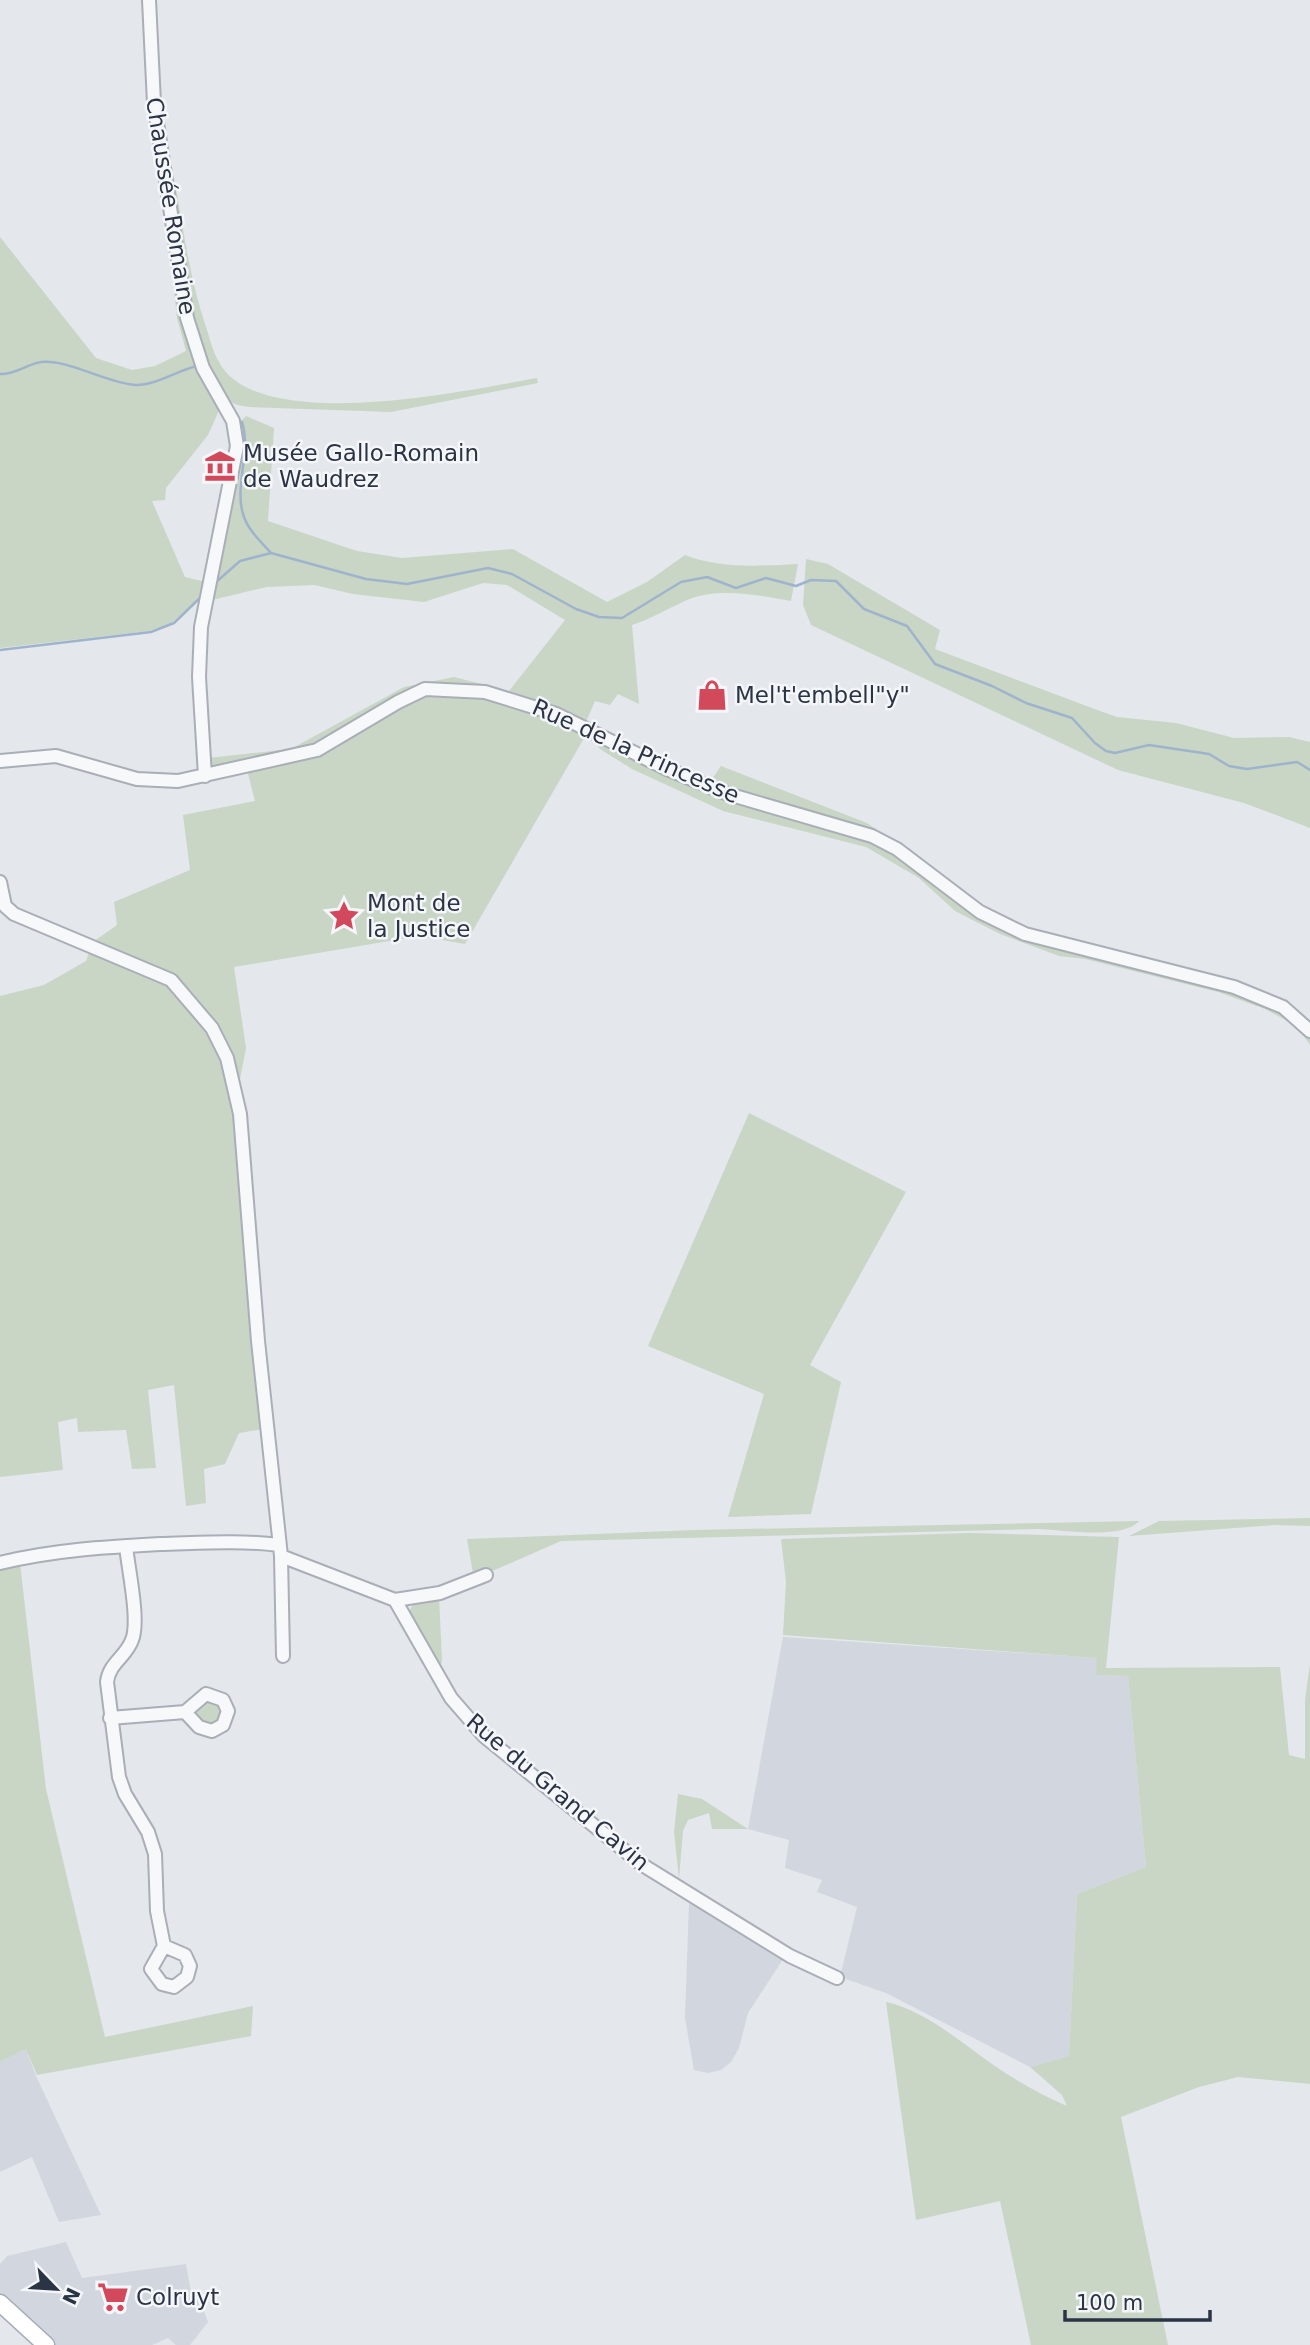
<svg xmlns="http://www.w3.org/2000/svg" width="1310" height="2345" font-family="'DejaVu Sans',sans-serif">
<style>
.built{fill:#d2d6de}
.green{fill:#c9d6c5}
.lines{fill:none;stroke-linecap:round;stroke-linejoin:round}
.stream{stroke:#9fb4cc;stroke-width:2.5}
.minor-casing{stroke:#a9aeb7;stroke-width:16}
.major-casing{stroke:#a3abb8;stroke-width:19}
.minor{stroke:#f7f8fa;stroke-width:12}
.major{stroke:#fff;stroke-width:16}
.labels{text-anchor:middle;stroke-width:5;stroke-linejoin:round;paint-order:stroke}
.street-label{font-size:23px;fill:#2b3445;stroke:#f4f6f9}
.poi-label{font-size:23px;fill:#2b3445;stroke:#f4f6f9;text-anchor:start}
</style>
<rect width="100%" height="100%" fill="#e4e7ec"/>
<path class="built" d="M783 1637 1098 1658 1096 1675 1128 1676 1146 1867 1077 1894 1069 2056 1030 2067 886 1993 840 1977 857 1907 817 1892 822 1880 785 1868 789 1840 748 1829Z
M689 1903 785 1956 748 2013 739 2048 731 2062 721 2070 708 2073 694 2070 685 2018Z
M26 2049 36 2076 101 2215 59 2222 32 2157 0 2172V2062Z
M66 2242 82 2278 186 2264 192 2298H199L208 2322 190 2345H176L168 2338 152 2345H55L0 2294V2264L7 2256Z"/>
<path class="green" d="M165 136C181 199 185 266 206 327 210 339 213 352 219 362 258 436 468 390 537 378L538 383 391 412 250 407C243 406 236 406 230 401 187 364 173 194 165 136Z
M167 227 173 260 221 406 208 435 166 488 165 500 152 501 185 577 206 582 204 596 170 624 149 631 0 648V237L96 358 132 370 155 366 186 351 177 318Z
M246 416 274 428 268 521 357 551 402 558 513 549 607 602 647 582 685 555C721 569 760 566 798 564L791 601C759 595 718 587 687 600 669 608 651 619 632 625L639 704 618 694 610 705 595 701 586 722 549 708 428 688 309 751 221 770 212 765 208 758 291 749 404 687 454 677 509 691 565 620 507 585 483 583 424 602 353 594 314 585 267 587 212 600 242 445 240 422Z
M806 559 828 564 940 630 935 649 1100 711 1117 717 1176 723 1234 738 1289 737 1310 742V828L1244 803 1118 770 811 625 803 605Z
M462 689 538 709 713 791 767 813 878 842 1022 935 1051 948 1123 961 1267 1002 1297 1019 1310 1038V1045L1297 1026 1265 1009 1218 992 1085 959 1059 956 1000 934 955 911 919 878 866 847 723 811 632 769 600 749 587 733 465 944 419 936 234 967 246 1048 240 1079C221 1032 211 1008 172 973L160 974 200 1016 224 1055 233 1092 264 1429 239 1433 225 1464 204 1469 206 1503 186 1506 174 1385 148 1390 156 1468 132 1469 126 1430 78 1432 77 1418 58 1422 63 1470 0 1477V996L44 985 86 961 93 942 117 925 114 902 190 870 183 815 255 801 247 770 304 761 335 748 404 702Z
M721 766 867 823 927 865 905 851 709 783Z
M749 1113 906 1192 810 1365 841 1382 811 1514 728 1517 764 1394 648 1346Z
M1310 1518V1526L1275 1525 1129 1536 1159 1521Z
M1139 1521C1123 1540 1062 1530 1038 1529L561 1541 474 1579 467 1539 695 1530Z
M970 1533 1119 1537 1106 1668 1280 1667 1289 1755 1305 1759V1700L1310 1664V2084L1238 2077 1199 2087 1121 2117 1168 2345H1031L1000 2201 916 2220 886 2002C926 2011 959 2041 992 2064 1016 2081 1042 2095 1067 2106L1062 2095 1030 2067 1069 2056 1077 1894 1146 1867 1128 1676 1096 1675 1097 1658 783 1635 786 1582 781 1539Z
M20 1563 46 1789 105 2037 253 2006 251 2036 37 2075 26 2049 0 2062V1568Z
M439 1596 442 1661 439 1671 409 1612 413 1604Z
M202 1698 220 1703 223 1716 213 1726 196 1720 193 1710Z
M678 1794 702 1799 748 1829H712L709 1813 688 1820 683 1831 679 1879 674 1832Z"/>
<g class="lines">
<path class="stream" d="M0 374C15 375 27 364 41 362 68 359 106 383 135 385 155 386 178 370 197 366
M242 422C252 453 233 487 244 517 249 531 261 542 271 553
M215 583 240 561 271 553 366 579 407 584 488 568 512 574 576 609 599 617 622 618 681 582 707 577 736 588 766 578 796 586 811 580 836 581 864 609 907 626 935 664 992 686 1026 703 1072 718 1095 743 1106 751 1115 753 1149 745 1209 754 1229 766 1247 769 1297 762 1310 770
M0 650 151 632 174 623 203 595"/>
<defs>
<path id="minor" d="M149 0 154 103 187 318 203 368 233 421 237 446 201 627 199 677 205 776
M0 761 56 756 137 779 178 781 317 750 398 702 425 689 485 692 556 714 667 769 728 794 872 836 897 849 980 912 1025 934 1234 987 1283 1007 1310 1031
M0 882 5 906 14 914 171 980 212 1028 227 1058 240 1114 258 1341 281 1556 283 1656
M126 1546C128 1568 140 1621 132 1640 126 1657 109 1663 107 1682L119 1777 125 1794 148 1832 155 1854 157 1911 164 1946
M281 1556 395 1600 440 1593 486 1575
M0 1563C53 1550 106 1547 160 1544 200 1543 239 1540 279 1545
M395 1600 451 1698 484 1736 641 1864 790 1956 837 1978
M110 1718 185 1712 206 1694 223 1700 228 1711 223 1725 212 1731 199 1727 185 1712
M164 1946 185 1955 190 1966 187 1977 174 1987 162 1984 151 1969Z"/>
<path id="major" d="M0 2303 46 2345"/>
</defs>
<use href="#minor" class="minor-casing"/>
<use href="#major" class="major-casing"/>
<use href="#minor" class="minor"/>
<use href="#major" class="major"/>
</g>
<defs>
<symbol id="museum-bare" viewBox="-9 -9 18 18"><path d="M0-6L6-3V-2H-6V-3ZM-5-1h2V3h-2ZM-1-1h2V3h-2ZM3-1h2V3H3ZM-6 4H6V6H-6Z" fill="#d1495b" stroke="#f4f6f9" stroke-width="2.5" paint-order="stroke"/></symbol>
<symbol id="shop-bare" viewBox="-9 -9 18 18"><path d="M-5-2.5h2.3a2.7 3.5 0 0 1 5.4 0H5L5.5 6h-11ZM-1.5-2.5h3a1.5 2.3 0 0 0-3 0Z" fill="#d1495b" stroke="#f4f6f9" stroke-width="2.5" paint-order="stroke"/></symbol>
<symbol id="sight-bare" viewBox="-9 -9 18 18"><path d="M0-6L1.8-2.2L6-1.7L2.9 1.2L3.7 5.4L0 3.3L-3.7 5.4L-2.9 1.2L-6-1.7L-1.8-2.2Z" fill="#d1495b" stroke="#f4f6f9" stroke-width="2.5" paint-order="stroke"/></symbol>
<symbol id="supermarket-bare" viewBox="-9 -9 18 18"><path d="M-6-5.5h2.5l.6 2H6L4.5 2H-2.5L-4.4-4H-6ZM-1.5 3.2a1.3 1.3 0 1 0 .1 0ZM3 3.2a1.3 1.3 0 1 0 .1 0Z" fill="#d1495b" stroke="#f4f6f9" stroke-width="2.5" paint-order="stroke"/></symbol>
</defs>
<g fill-rule="evenodd">
<use href="#museum-bare" x="198" y="444" width="44" height="44"/>
<use href="#shop-bare" x="690" y="673" width="44" height="44"/>
<use href="#sight-bare" x="322" y="894" width="44" height="44"/>
<use href="#supermarket-bare" x="91" y="2275" width="44" height="44"/>
</g>
<g class="labels">
<g class="street-label">
<text transform="translate(171 206) rotate(81)" y="8">Chaussée Romaine</text>
<text transform="translate(636 751) rotate(24)" y="8">Rue de la Princesse</text>
<text transform="translate(558 1792) rotate(40)" y="8">Rue du Grand Cavin</text>
</g>
<g class="poi-label">
<text x="243" y="461">Musée Gallo-Romain<tspan x="243" dy="26">de Waudrez</tspan></text>
<text x="735" y="703">Mel't'embell"y"</text>
<text x="367" y="911">Mont de<tspan x="367" dy="26">la Justice</tspan></text>
<text x="136" y="2305">Colruyt</text>
</g>
</g>
<g transform="translate(56 2289) rotate(115)" stroke="#f4f6f9" stroke-width="5" paint-order="stroke">
<path d="M0-5L12 26L0 18L-12 26Z" fill="#2b3445"/>
<text y="-10" font-size="19" font-weight="bold" text-anchor="middle" fill="#2b3445">N</text>
</g>
<path d="M1065 2310v10h145v-10" fill="none" stroke="#2b3445" stroke-width="3.5"/>
<text x="1076" y="2310" font-size="21" fill="#2b3445" stroke="#f4f6f9" stroke-width="5" paint-order="stroke">100 m</text>
</svg>
